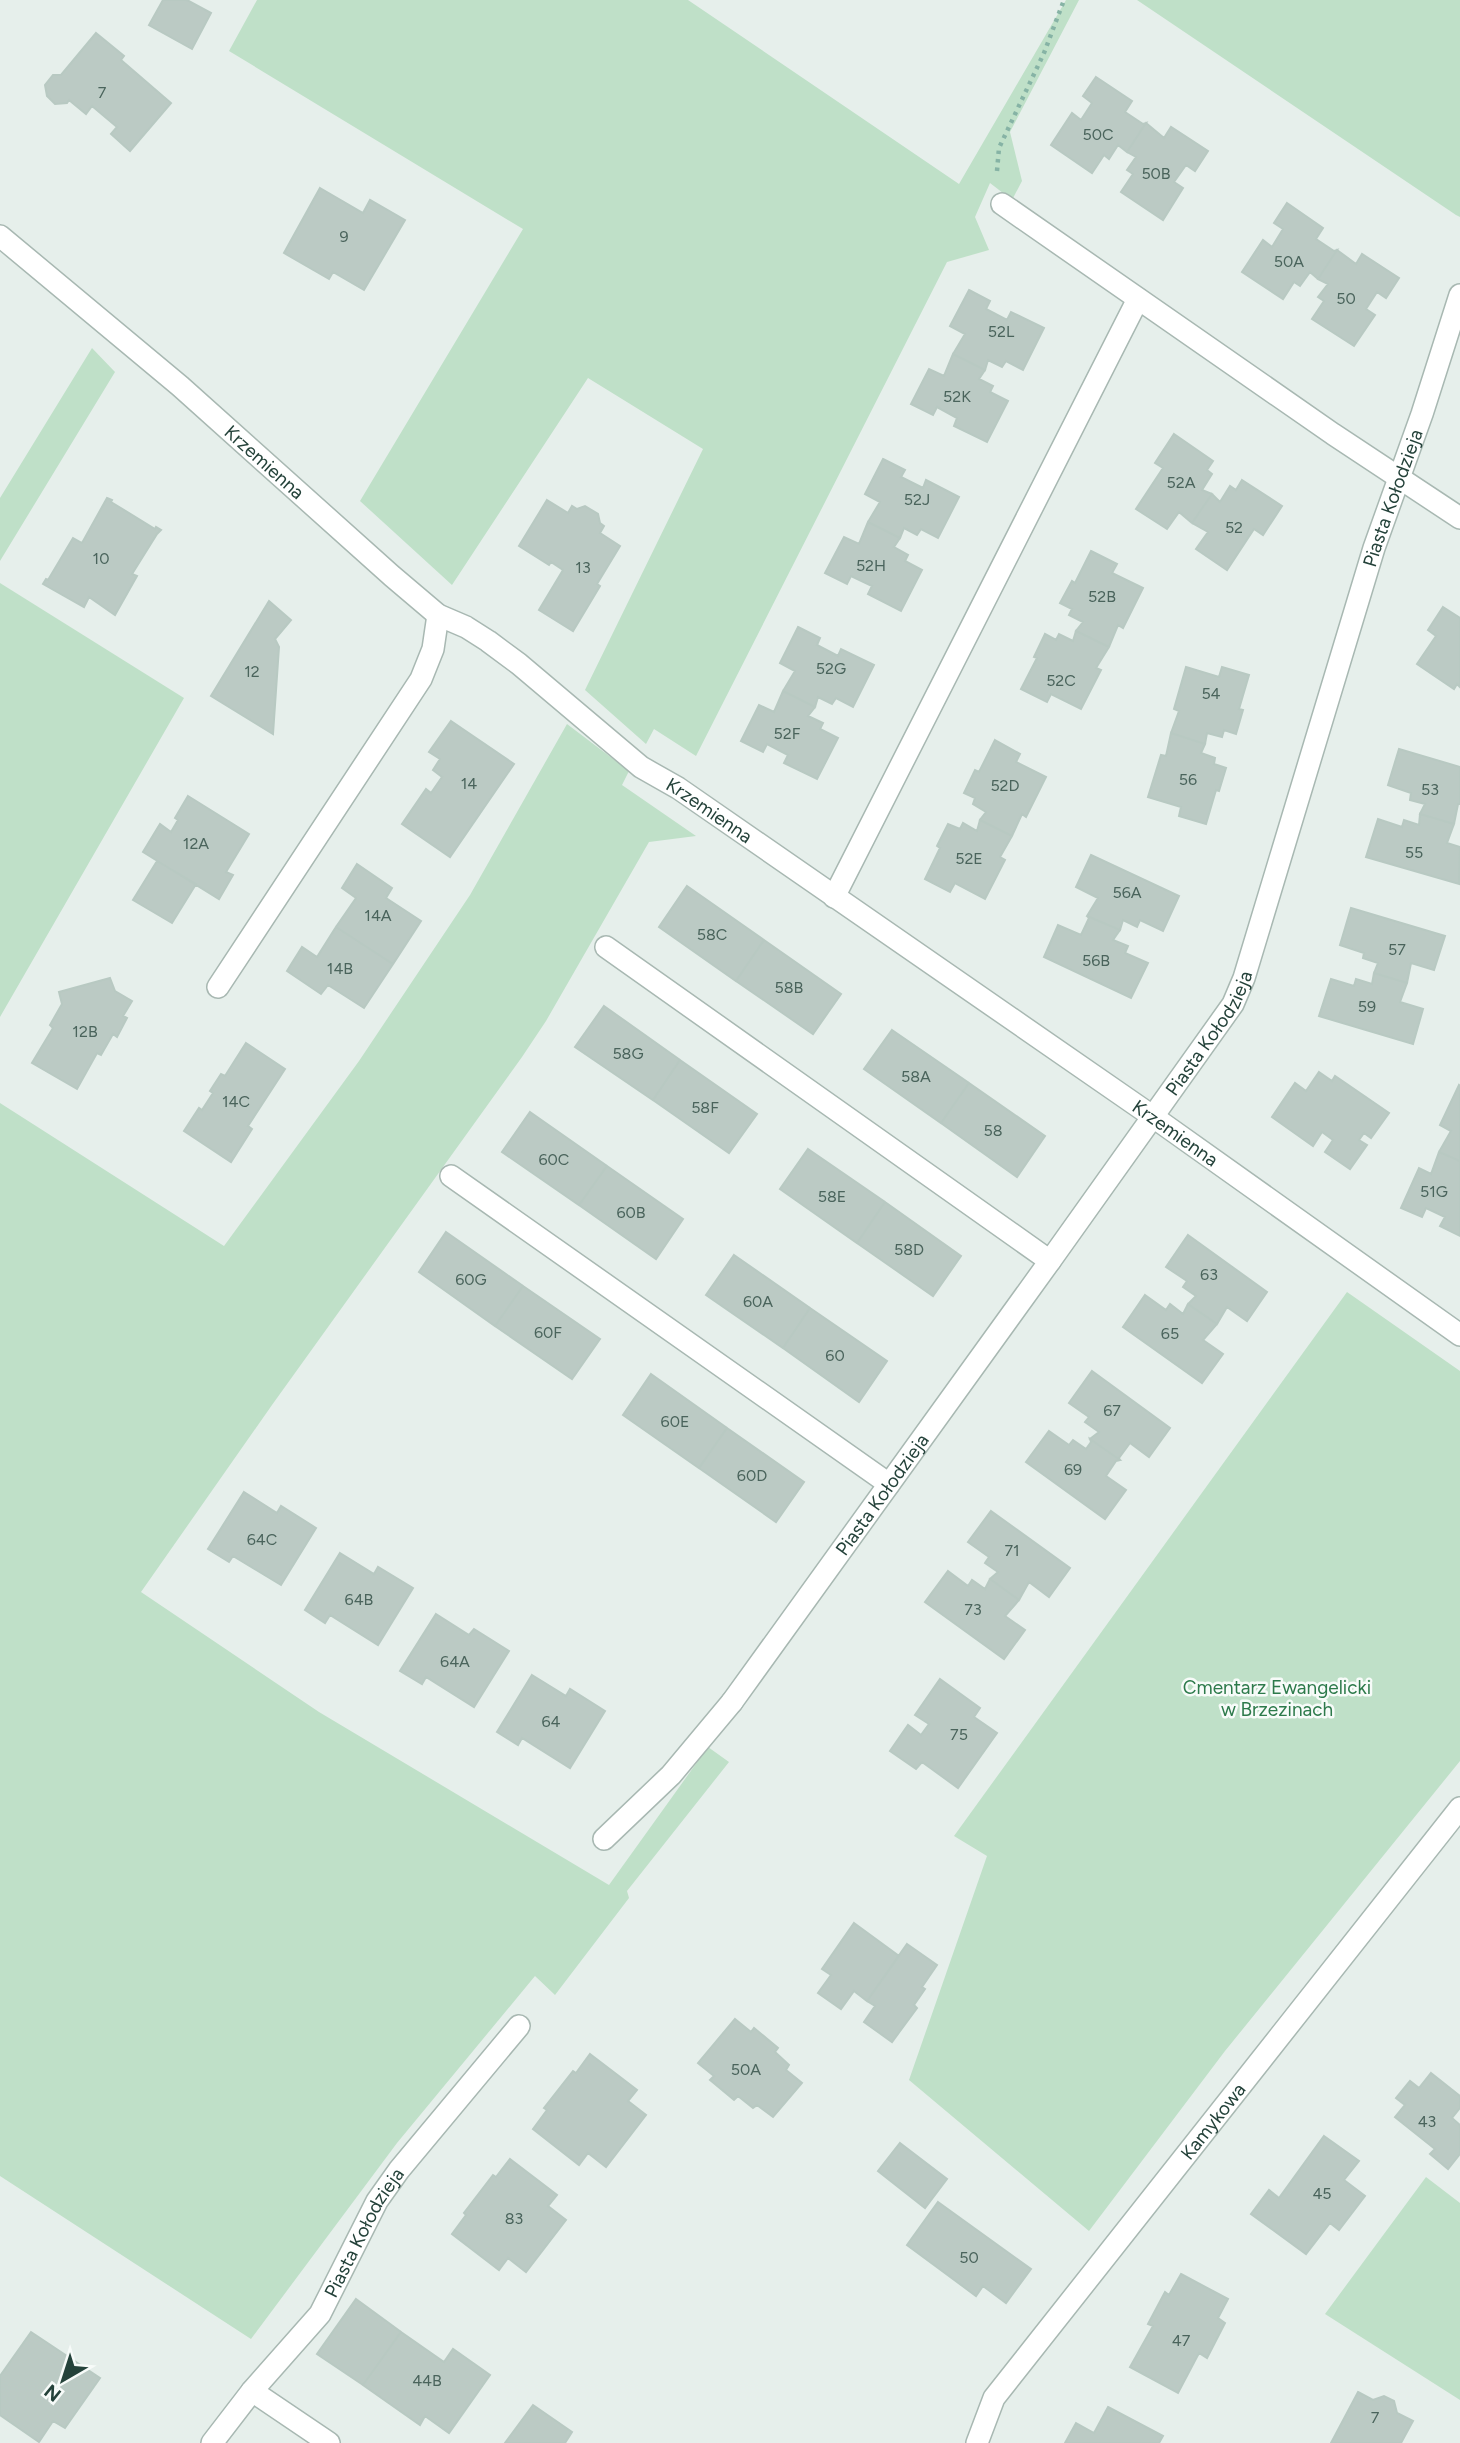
<svg xmlns="http://www.w3.org/2000/svg" width="1460" height="2443" font-family="Figtree,sans-serif">
<style>
.green{fill:#bfe0c8}
.building{fill:#bbcac4;stroke:#b8c9c2;stroke-width:2}
.lines{fill:none;stroke-linecap:round;stroke-linejoin:round}
.service-casing{stroke:#a8b8b2;stroke-width:24}
.minor-casing{stroke:#a8b8b2;stroke-width:24}
.path{stroke:#86b3a5;stroke-width:4.5;stroke-dasharray:3.5 5;stroke-linecap:butt}
.service{stroke:#fff;stroke-width:21}
.minor{stroke:#fff;stroke-width:21}
.labels{text-anchor:middle;stroke-width:5;stroke-linejoin:round;paint-order:stroke}
.number-label{font-size:16px;fill:#4a645c}
.street-label{font-size:19px;fill:#24423a;stroke:#f7fbf9}
.park-label{font-size:19px;fill:#2d7a4b;stroke:#f7fbf9}
</style>
<rect width="100%" height="100%" fill="#e6efeb"/>
<path class="green" d="M257 0H688L959 184 1066 0H1079L1010 132 1022 181 1012 200 990 183 975 217 989 250 947 262 696 756 654 729 646 744 585 690 703 449 588 378 452 585 360 501 523 229 229 51Z
M1137 0H1460V217L1456 215Z
M92 348 115 372 0 561V498Z
M0 583 184 698 0 1017Z
M567 724 629 771 622 785 696 836 649 842 546 1021 522 1057 272 1405 141 1592 319 1712 609 1885 708 1747 729 1762 627 1891 629 1898 555 1995 535 1976 397 2143 251 2339 0 2176V1103L224 1246 359 1061 470 895Z
M1347 1292 1460 1371V1761L1225 2051 1089 2231 909 2080 987 1856 954 1836Z
M1426 2177 1460 2203V2400L1325 2314Z"/>
<path class="building" d="M163 0H187L211 13 192 49 149 25Z
M96 33 124 56 121 60 171 103 130 151 111 134 117 127 92 106 86 114 69 100 67 103 55 104 47 96 45 85 53 75H61Z
M1096 77 1132 101 1125 112 1143 124 1146 123 1127 152 1118 145 1109 159 1104 155 1092 173 1051 145 1072 113 1081 120 1092 103 1083 96Z
M1146 123 1164 138 1171 127 1208 151 1195 171 1186 165 1174 182 1183 188 1163 220 1121 192 1133 174 1127 170 1136 157 1127 152Z
M320 188 363 213 370 200 405 220 364 290 333 272 329 279 284 253Z
M1287 203 1323 228 1316 239 1334 251 1337 250 1318 279 1310 272 1300 286 1294 282 1283 299 1242 272 1263 240 1272 247 1283 229 1274 223Z
M1337 250 1356 264 1362 254 1399 278 1386 298 1377 292 1366 309 1375 315 1354 346 1312 319 1324 301 1318 297 1328 284 1318 279Z
M969 290 990 301 986 309 1007 320 1011 312 1044 328 1023 370 1006 361 1002 367 988 360 985 370 953 354 965 334 950 326Z
M953 354 985 370 979 379 993 386 990 392 1008 401 987 442 954 426 957 418 937 407 933 415 911 404 929 369 944 376Z
M1174 434 1213 461 1207 470 1212 474 1202 490 1212 494 1192 523 1179 512 1167 529 1136 509 1163 468 1155 463Z
M883 459 905 470 901 477 923 488 926 480 959 497 938 538 921 529 917 535 904 528 900 538 868 522 880 502 865 494Z
M1242 480 1282 506 1263 535 1254 529 1227 570 1196 549 1208 532 1192 523 1212 494 1220 502 1230 486 1236 490Z
M107 498 112 500 111 502 155 529 156 527 161 530 157 534 132 574 137 576 115 615 89 597 84 607 43 584 46 579 48 580 73 538 82 543Z
M547 500 568 513 572 506 577 509 585 506 598 514 600 523 604 526 600 533 620 546 597 584 600 586 573 631 539 610 563 570 551 562 549 565 519 546Z
M868 522 900 538 894 547 908 555 905 561 922 570 901 611 868 594 872 586 851 576 847 584 825 573 844 537 859 544Z
M1091 551 1117 564 1112 573 1143 588 1123 628 1118 625 1109 647 1076 631 1083 622 1069 615 1072 609 1060 603 1072 581 1075 583Z
M269 601 291 620 275 639 279 647 273 734 211 696Z
M1443 607 1460 618V687L1457 684 1454 689 1417 664 1436 636 1428 630Z
M798 627 820 638 817 645 838 656 841 649 874 665 853 707 836 698 832 704 818 697 815 707 783 691 795 671 780 663Z
M1076 631 1109 647 1096 668 1101 670 1081 709 1051 694 1047 702 1021 689 1037 658 1034 657 1045 634 1056 640 1059 634 1073 641Z
M1186 667 1219 677 1222 667 1249 675 1239 709 1243 710 1236 734 1224 730 1222 737 1207 733 1205 744 1171 733 1179 711 1174 709Z
M783 691 815 707 808 716 823 723 820 729 838 738 817 779 784 763 788 755 767 744 763 752 741 741 759 705 774 712Z
M451 721 514 764 450 857 402 824 426 789 431 793 442 777 433 770 440 759 429 752Z
M1171 733 1205 744 1201 753 1215 758 1214 764 1226 768 1219 791 1216 790 1206 824 1179 816 1181 807 1148 797 1161 755 1166 756Z
M995 740 1020 754 1016 762 1046 777 1026 817 1022 814 1012 836 980 820 986 812 973 804 975 798 964 793 975 770 979 772Z
M1399 749 1460 767V804H1458L1454 824 1420 814 1425 804 1410 800 1411 793 1388 785Z
M188 796 249 834 226 872 233 875 219 899 143 852 160 824 171 832 178 820 175 818Z
M1420 814 1454 824 1447 843 1460 847 1459 884 1366 857 1378 819 1402 827 1404 820 1419 825Z
M980 820 1012 836 1000 857 1005 860 985 899 955 883 950 892 925 879 940 848 937 846 948 824 960 829 963 823 977 831Z
M1091 855 1179 896 1163 931 1140 920 1137 927 1123 920 1120 930 1087 916 1098 898 1076 887Z
M157 861 196 884 172 923 133 900Z
M357 864 392 888 386 898 421 921 393 964 336 927 356 898 342 888Z
M687 886 764 940 736 981 659 927Z
M1351 908 1445 936 1434 970 1411 963 1407 983 1374 973 1378 963 1363 958 1364 953 1340 945Z
M1087 916 1120 930 1113 940 1128 946 1125 953 1148 963 1131 998 1044 957 1058 925 1081 935 1089 918Z
M336 927 393 964 364 1008 328 985 321 994 287 971 302 947 317 957Z
M764 940 841 994 813 1034 736 981Z
M1374 973 1407 983 1400 1002 1423 1009 1413 1044 1319 1016 1331 979 1354 986 1356 979 1372 984Z
M110 978 115 991 132 1001 123 1016 127 1018 117 1037 113 1034 101 1055 97 1053 77 1089 32 1063 53 1028 50 1025 62 1004 59 992Z
M604 1006 680 1060 653 1100 575 1047Z
M892 1030 969 1083 941 1123 864 1069Z
M246 1043 285 1069 248 1126 252 1129 231 1162 184 1131 199 1108 202 1110 213 1093 210 1091 221 1074 225 1076Z
M680 1060 757 1114 729 1153 653 1100Z
M1319 1072 1332 1081 1335 1076 1389 1113 1371 1138 1364 1133 1359 1140 1367 1145 1350 1169 1325 1152 1333 1140 1322 1132 1313 1146 1272 1117 1295 1083 1306 1091Z
M969 1083 1045 1136 1017 1177 941 1123Z
M1459 1085 1460 1086V1161L1439 1152 1451 1131 1440 1125Z
M530 1112 607 1166 579 1205 502 1152Z
M808 1149 885 1202 857 1243 780 1189Z
M1439 1152 1460 1161V1236L1440 1226 1445 1217 1426 1208 1422 1217 1401 1208 1419 1168 1431 1174Z
M607 1166 683 1219 656 1259 579 1205Z
M885 1202 961 1256 933 1296 857 1243Z
M446 1232 523 1286 495 1326 419 1272Z
M1188 1235 1267 1292 1247 1321 1227 1307 1217 1324 1188 1304 1196 1296 1183 1287 1187 1281 1166 1267Z
M734 1255 810 1308 783 1348 706 1295Z
M523 1286 600 1339 572 1379 495 1326Z
M1145 1295 1166 1310 1170 1304 1183 1314 1188 1304 1217 1324 1203 1340 1223 1354 1202 1383 1123 1327Z
M810 1308 887 1361 859 1402 783 1348Z
M1092 1371 1170 1428 1149 1457 1130 1443 1119 1458 1120 1460 1090 1439 1099 1432 1085 1422 1089 1417 1069 1403Z
M651 1374 727 1428 699 1468 623 1415Z
M727 1428 804 1482 776 1522 699 1468Z
M1049 1431 1069 1445 1073 1440 1086 1449 1091 1442 1090 1439 1120 1460 1116 1461 1106 1476 1126 1490 1105 1519 1026 1462Z
M244 1492 277 1513 281 1506 316 1528 281 1585 233 1556 229 1562 208 1549Z
M991 1511 1070 1568 1049 1597 1029 1582 1019 1600 990 1579 998 1572 985 1563 989 1557 968 1542Z
M340 1553 374 1574 378 1567 413 1588 378 1645 330 1615 325 1623 305 1610Z
M948 1571 968 1586 972 1580 985 1589 990 1579 1019 1600 1005 1616 1025 1630 1004 1659 925 1602Z
M436 1614 469 1635 474 1629 509 1651 474 1707 426 1677 422 1684 400 1671Z
M532 1675 566 1696 570 1689 605 1711 570 1768 522 1738 518 1745 497 1732Z
M940 1679 980 1708 974 1717 997 1733 958 1788 922 1762 916 1769 890 1751 908 1725 921 1735 929 1724 915 1715Z
M854 1923 899 1956 867 2001 854 1991 841 2009 818 1993 831 1975 822 1969Z
M907 1944 937 1965 922 1987 925 1989 914 2005 917 2008 892 2042 864 2022 875 2006 867 2001Z
M735 2019 751 2032 754 2028 778 2048 775 2052 789 2065 786 2070 802 2083 773 2117 757 2105 753 2108 738 2096 734 2100 710 2080 714 2076 698 2063Z
M590 2054 637 2090 628 2101 646 2115 606 2167 588 2153 579 2165 533 2129 547 2110 544 2108 573 2071 576 2073Z
M1431 2073 1460 2096V2108L1452 2118 1460 2125V2154L1448 2169 1430 2154 1435 2149 1395 2117 1405 2105 1396 2098 1410 2081 1419 2088Z
M1324 2136 1359 2161 1344 2180 1365 2196 1339 2230 1330 2223 1306 2254 1251 2214 1269 2190 1279 2198Z
M900 2143 947 2179 925 2208 878 2171Z
M510 2159 557 2195 548 2206 566 2220 526 2272 508 2258 499 2270 452 2234 466 2215 464 2213 493 2175 496 2177Z
M938 2202 1031 2269 1006 2303 983 2286 976 2296 907 2245Z
M1181 2274 1228 2299 1218 2318 1225 2323 1207 2358 1199 2353 1178 2393 1130 2367 1153 2326 1148 2324 1165 2292 1169 2295Z
M356 2299 401 2332 363 2385 317 2354Z
M31 2332 100 2378 65 2428 53 2421 39 2442 0 2415V2376Z
M401 2332 444 2362 453 2349 490 2375 449 2433 425 2416 420 2425 363 2385Z
M1358 2392 1373 2400 1384 2396 1394 2401 1397 2413 1413 2421 1401 2443H1331Z
M533 2405 572 2432 565 2443H505Z
M1108 2407 1163 2436 1159 2443H1065L1076 2423 1094 2433Z"/>
<g class="lines">
<defs>
<path id="service" d="M834 897 1138 299
M606 947 1050 1261
M218 987 421 679 433 649 438 615
M451 1176 889 1484
M604 1839 671 1775 732 1702
M252 2391 329 2443"/>
<g id="minor">
<path d="M1002 204 1333 434 1460 518"/>
<path id="s1" d="M0 236 180 386 392 576 438 615 466 627 488 641 519 664 641 767 678 788 1152 1116 1460 1335"/>
<path id="s2" d="M732 1702 1050 1261 1233 1004 1244 978 1374 548 1422 414 1460 295"/>
<path id="s3" d="M212 2443 252 2391 320 2314 377 2201 399 2170 519 2026"/>
<path id="s4" d="M977 2443 994 2398 1460 1808"/>
</g>
</defs>
<use href="#service" class="service-casing"/>
<use href="#minor" class="minor-casing"/>
<path class="path" d="M997 171 999 148 1044 53 1064 0"/>
<use href="#service" class="service"/>
<use href="#minor" class="minor"/>
</g>
<g class="labels">
<g class="number-label">
<text x="102" y="98">7</text>
<text x="1098" y="140">50C</text>
<text x="1156" y="179">50B</text>
<text x="344" y="242">9</text>
<text x="1289" y="267">50A</text>
<text x="1346" y="304">50</text>
<text x="1001" y="337">52L</text>
<text x="957" y="402">52K</text>
<text x="1181" y="488">52A</text>
<text x="917" y="505">52J</text>
<text x="1234" y="533">52</text>
<text x="101" y="564">10</text>
<text x="871" y="571">52H</text>
<text x="583" y="573">13</text>
<text x="1102" y="602">52B</text>
<text x="831" y="674">52G</text>
<text x="252" y="677">12</text>
<text x="1061" y="686">52C</text>
<text x="1211" y="699">54</text>
<text x="787" y="739">52F</text>
<text x="1188" y="785">56</text>
<text x="469" y="789">14</text>
<text x="1005" y="791">52D</text>
<text x="1430" y="795">53</text>
<text x="196" y="849">12A</text>
<text x="1414" y="858">55</text>
<text x="969" y="864">52E</text>
<text x="1127" y="898">56A</text>
<text x="378" y="921">14A</text>
<text x="712" y="940">58C</text>
<text x="1397" y="955">57</text>
<text x="1096" y="966">56B</text>
<text x="340" y="974">14B</text>
<text x="789" y="993">58B</text>
<text x="1367" y="1012">59</text>
<text x="85" y="1037">12B</text>
<text x="628" y="1059">58G</text>
<text x="916" y="1082">58A</text>
<text x="236" y="1107">14C</text>
<text x="705" y="1113">58F</text>
<text x="993" y="1136">58</text>
<text x="554" y="1165">60C</text>
<text x="1434" y="1197">51G</text>
<text x="832" y="1202">58E</text>
<text x="631" y="1218">60B</text>
<text x="909" y="1255">58D</text>
<text x="1209" y="1280">63</text>
<text x="471" y="1285">60G</text>
<text x="758" y="1307">60A</text>
<text x="548" y="1338">60F</text>
<text x="1170" y="1339">65</text>
<text x="835" y="1361">60</text>
<text x="1112" y="1416">67</text>
<text x="675" y="1427">60E</text>
<text x="1073" y="1475">69</text>
<text x="752" y="1481">60D</text>
<text x="262" y="1545">64C</text>
<text x="1012" y="1556">71</text>
<text x="359" y="1605">64B</text>
<text x="973" y="1615">73</text>
<text x="455" y="1667">64A</text>
<text x="551" y="1727">64</text>
<text x="959" y="1740">75</text>
<text x="746" y="2075">50A</text>
<text x="1427" y="2127">43</text>
<text x="1322" y="2199">45</text>
<text x="514" y="2224">83</text>
<text x="969" y="2263">50</text>
<text x="1181" y="2346">47</text>
<text x="427" y="2386">44B</text>
<text x="1375" y="2423">7</text>
</g>
<g class="street-label">
<text dy="7" stroke="none"><textPath href="#s1" startOffset="348">Krzemienna</textPath></text>
<text dy="7" stroke="none"><textPath href="#s2" startOffset="1390">Piasta Kołodzieja</textPath></text>
<text dy="7" stroke="none"><textPath href="#s1" startOffset="915">Krzemienna</textPath></text>
<text dy="7" stroke="none"><textPath href="#s2" startOffset="822">Piasta Kołodzieja</textPath></text>
<text dy="7" stroke="none"><textPath href="#s1" startOffset="1482">Krzemienna</textPath></text>
<text dy="7" stroke="none"><textPath href="#s2" startOffset="256">Piasta Kołodzieja</textPath></text>
<text dy="7" stroke="none"><textPath href="#s4" startOffset="401">Kamykowa</textPath></text>
<text dy="7" stroke="none"><textPath href="#s3" startOffset="261">Piasta Kołodzieja</textPath></text>
</g>
<g class="park-label">
<text x="1277" y="1694">Cmentarz Ewangelicki<tspan x="1277" dy="22">w Brzezinach</tspan></text>
</g>
</g>
<g transform="translate(63 2380) rotate(219)" stroke="#f7fbf9" stroke-width="5" paint-order="stroke">
<path d="M0-5L12 26L0 18L-12 26Z" fill="#24423a"/>
<text y="-10" font-size="19" font-weight="bold" text-anchor="middle" fill="#24423a">N</text>
</g>
</svg>
